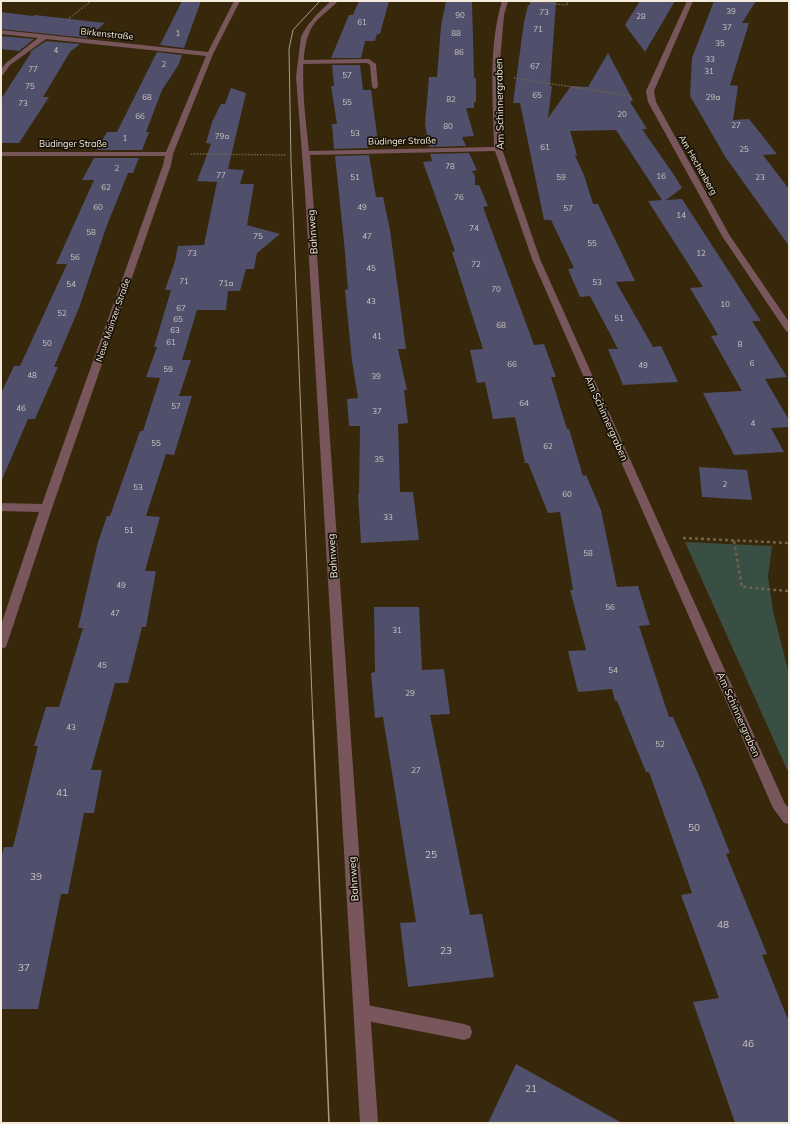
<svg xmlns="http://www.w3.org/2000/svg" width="790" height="1124" font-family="Mulish,sans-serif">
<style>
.green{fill:#3a4f44}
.building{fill:#504f6c}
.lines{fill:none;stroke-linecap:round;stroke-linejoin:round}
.path-far1{stroke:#706349;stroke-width:1.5;stroke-dasharray:1.5 1.5;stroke-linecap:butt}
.path{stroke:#706349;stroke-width:2.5;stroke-dasharray:3 3;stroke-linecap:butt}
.lane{fill:#78565b;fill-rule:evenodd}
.street{fill:#78565b;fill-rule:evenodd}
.tram-far1{stroke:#a89d87;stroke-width:1}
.tram{stroke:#a89d87;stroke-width:1.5}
.labels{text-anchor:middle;stroke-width:3.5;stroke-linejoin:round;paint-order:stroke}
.number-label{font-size:8px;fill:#cbc4be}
.far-street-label{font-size:9px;fill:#f4ebda;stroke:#191207}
.street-label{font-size:10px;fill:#f4ebda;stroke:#191207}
.near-number-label{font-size:10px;fill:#cbc4be}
</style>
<rect width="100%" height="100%" fill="#37280b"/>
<path class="green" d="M685 542 772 546 768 577 773 611 789 674V774Z"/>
<path class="building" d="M182 1H201L184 48 160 45Z
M359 1H389L380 34H377L375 41H365L361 58H331L349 15H353Z
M446 1H472L474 78H476V102H474V108H466L474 136 462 137 466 146 429 147 425 124 429 77H437L441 26Z
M530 1H556L550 86H552L548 118 571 86 588 87 608 53 633 100 630 102 647 129H642L674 175 682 188 666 200 682 199 761 321H752L787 377 765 379 789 420V427L771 428 784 452 734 455 703 393 742 391 711 336 718 335 690 288 703 287 648 201 662 200 616 130 570 131 577 155 575 156 584 175 593 204H598L635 281 616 282 653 347 661 346 678 382 623 385 608 349H618L590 296 580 297 568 269 574 268 551 220H544L520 103H513L524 22 528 5H530Z
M640 1H675L645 52 625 25Z
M714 1H756L742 23H749L730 85 738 86 733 120 749 119 777 154 763 155 789 189V246L726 158 690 96 692 58Z
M1 12 33 16 35 15 105 23 87 38 1 29Z
M1 36 34 39 19 51 1 49Z
M46 41 80 44 70 52 43 97H49L19 143H1V99L31 53 30 52Z
M157 52 182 55 179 64 162 90 146 132H149L142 150H97L107 132H117Z
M332 65H360L363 90H371L378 142H367L368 148 334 149 332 124H337L331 86H334Z
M231 88 246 93 228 169 244 170 240 184H254L247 225 280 234 257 253 254 269H246L240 291H228L226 310H197L182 360H191L179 396H192L174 455 166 454 146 516 160 517 145 571H156L146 627H142L128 683H115L91 770H102L94 813H84L68 894H61L38 1009H1V858L4 847H13L38 746H34L46 707H59L83 628H78L98 542 107 516H110L140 431H143L160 378 146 377 157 347H154L171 290H165L175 261 178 246 204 245 217 182 197 181 211 144 206 143 212 122 221 104H225Z
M469 153 477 170 472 171 475 176V185H479L488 206 483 207 534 345 544 344 556 377H551L567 429H569L583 476 586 475 601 510 617 587 638 586 650 625 639 626 669 717H673L700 778 730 853 726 854 767 954 762 955 789 1022V1123H735L693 1002 719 998 681 895 692 893 649 772H646L617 701H615L612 689 578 692 568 651 586 650 570 590H573L560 512 548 513 528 463H525L515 417 493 419 485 382 477 383 470 350 483 349 452 252 455 251 423 162 432 161 430 154Z
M369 155 376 197H383L390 230 406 349H398L407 390H404L408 423 398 424 400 492H413L419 540 361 543 358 494H359L360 426H349L347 399 358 398 352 361 345 290 348 289 344 242 335 156Z
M94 158H139L133 173H128L107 225 79 308 54 367H58L35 419H28L1 482V393L14 366H20L67 264H56L94 180H82Z
M699 467 747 470 752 500 702 497Z
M374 607H419L422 670 444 669 450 714 430 715 470 915 482 914 494 977 408 987 400 923 416 922 383 717 375 718 371 673 375 672Z
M516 1064 622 1123H488Z"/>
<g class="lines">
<path class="path-far1" d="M523 1 567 5 568 1
M67 20 91 1
M514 78 630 96
M191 154 286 155"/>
<path class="path" d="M683 538 789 543
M734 541 742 587 789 591"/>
<path class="lane" d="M369 59 376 64 378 87 375 89 372 87 370 65 367 63 301 64 298 62 301 60Z
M362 1004 464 1024 470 1026 472 1032 470 1038 464 1040 362 1020 356 1018 354 1012 356 1006Z"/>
<path class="street" d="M234 1H240L213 54 173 154 171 165 52 508 7 644 6 647 1 649V625L39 512 1 511V503L42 504 163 165 165 156H1V152H166L206 56 46 39 10 65 3 75 1 76V69L6 63 38 38 1 34V30L208 52Z
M331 1H338C330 10 319 16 312 27 296 53 306 120 309 151L494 147C493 99 488 47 502 1H508L504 15 499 72 502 149 540 259 785 804 789 808V824L784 823 773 808 532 259 495 151 310 155 378 1123H360L305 192 296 77 301 37C308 22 319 12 331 1Z
M687 1H693L654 91 656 102 730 236 789 322V332L786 331 722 236 648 102 646 91Z"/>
<path class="tram-far1" d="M313 722 291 162 289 49 293 30 320 1"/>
<path class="tram" d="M313 721 329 1123"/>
</g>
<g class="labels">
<g class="number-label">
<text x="731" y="14">39</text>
<text x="544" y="15">73</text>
<text x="460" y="18">90</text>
<text x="641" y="19">28</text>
<text x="362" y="25">61</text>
<text x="727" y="30">37</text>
<text x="538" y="32">71</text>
<text x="178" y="36">1</text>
<text x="456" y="36">88</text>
<text x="720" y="46">35</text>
<text x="56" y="53">4</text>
<text x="459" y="55">86</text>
<text x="710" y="62">33</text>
<text x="164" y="67">2</text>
<text x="535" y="69">67</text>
<text x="33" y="72">77</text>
<text x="709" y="74">31</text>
<text x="347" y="78">57</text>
<text x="30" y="89">75</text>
<text x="537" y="98">65</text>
<text x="147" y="100">68</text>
<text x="713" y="100">29a</text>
<text x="451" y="102">82</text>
<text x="347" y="105">55</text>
<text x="23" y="106">73</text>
<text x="622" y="117">20</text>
<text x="140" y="119">66</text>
<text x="736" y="128">27</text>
<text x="448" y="129">80</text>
<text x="355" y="136">53</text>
<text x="222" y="139">79a</text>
<text x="125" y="141">1</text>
<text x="545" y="150">61</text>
<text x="744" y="152">25</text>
<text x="450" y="169">78</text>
<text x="117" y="171">2</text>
<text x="221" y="178">77</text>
<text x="661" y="179">16</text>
<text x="355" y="180">51</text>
<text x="561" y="180">59</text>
<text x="760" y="180">23</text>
<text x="106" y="190">62</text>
<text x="459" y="200">76</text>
<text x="98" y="210">60</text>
<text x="362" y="210">49</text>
<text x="568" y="211">57</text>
<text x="681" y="218">14</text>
<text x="474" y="231">74</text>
<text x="91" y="235">58</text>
<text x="258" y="239">75</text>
<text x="367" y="239">47</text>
<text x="592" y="246">55</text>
<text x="192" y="256">73</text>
<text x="701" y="256">12</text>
<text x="75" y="260">56</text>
<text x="476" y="267">72</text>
<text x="371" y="271">45</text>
<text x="184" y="284">71</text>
<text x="597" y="285">53</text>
<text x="226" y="286">71a</text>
<text x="71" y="287">54</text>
<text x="496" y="292">70</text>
<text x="371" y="304">43</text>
<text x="725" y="307">10</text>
<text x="181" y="311">67</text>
<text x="62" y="316">52</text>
<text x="619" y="321">51</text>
<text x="178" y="322">65</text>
<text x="501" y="328">68</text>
<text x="175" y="333">63</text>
<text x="377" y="339">41</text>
<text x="171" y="345">61</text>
<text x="47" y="346">50</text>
<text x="740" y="347">8</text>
<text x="752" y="366">6</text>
<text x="512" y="367">66</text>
<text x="643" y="368">49</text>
<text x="168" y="372">59</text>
<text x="32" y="378">48</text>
<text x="376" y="379">39</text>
<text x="524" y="406">64</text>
<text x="176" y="409">57</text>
<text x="21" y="411">46</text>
<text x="377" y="414">37</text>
<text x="753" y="426">4</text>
<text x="156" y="446">55</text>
<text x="548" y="449">62</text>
<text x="379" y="462">35</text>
<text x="725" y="487">2</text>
<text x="138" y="490">53</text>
<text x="567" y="497">60</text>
<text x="388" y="520">33</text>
<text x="129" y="533">51</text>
<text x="588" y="556">58</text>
<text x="121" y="588">49</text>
<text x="610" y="610">56</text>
<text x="115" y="616">47</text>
<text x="397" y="633">31</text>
<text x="102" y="668">45</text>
<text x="613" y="673">54</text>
<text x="410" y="696">29</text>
<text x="71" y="730">43</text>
<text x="660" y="747">52</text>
<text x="416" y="773">27</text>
</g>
<g class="far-street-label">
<text transform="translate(107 34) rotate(6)" y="3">Birkenstraße</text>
<text transform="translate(402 141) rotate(-1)" y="3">Büdinger Straße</text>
<text x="73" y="147">Büdinger Straße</text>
<text transform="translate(698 165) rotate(60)" y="3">Am Hechenberg</text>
<text transform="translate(113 320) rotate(-71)" y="3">Neue Mainzer Straße</text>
</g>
<g class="street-label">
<text transform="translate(499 104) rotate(-91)" y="4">Am Schinnergraben</text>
<text transform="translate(312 232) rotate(-94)" y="4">Bahnweg</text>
<text transform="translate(607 418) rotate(66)" y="4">Am Schinnergraben</text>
<text transform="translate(332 556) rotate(-94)" y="4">Bahnweg</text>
<text transform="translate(739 714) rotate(66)" y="4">Am Schinnergraben</text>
<text transform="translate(353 879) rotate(-94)" y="4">Bahnweg</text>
</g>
<g class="near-number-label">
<text x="62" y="796">41</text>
<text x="694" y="831">50</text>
<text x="431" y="858">25</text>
<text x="36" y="880">39</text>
<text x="723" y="928">48</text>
<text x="446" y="954">23</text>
<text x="24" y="971">37</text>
<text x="748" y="1047">46</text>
<text x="531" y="1092">21</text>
</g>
</g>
<rect width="790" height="1124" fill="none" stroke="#f4ebda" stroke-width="4"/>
</svg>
